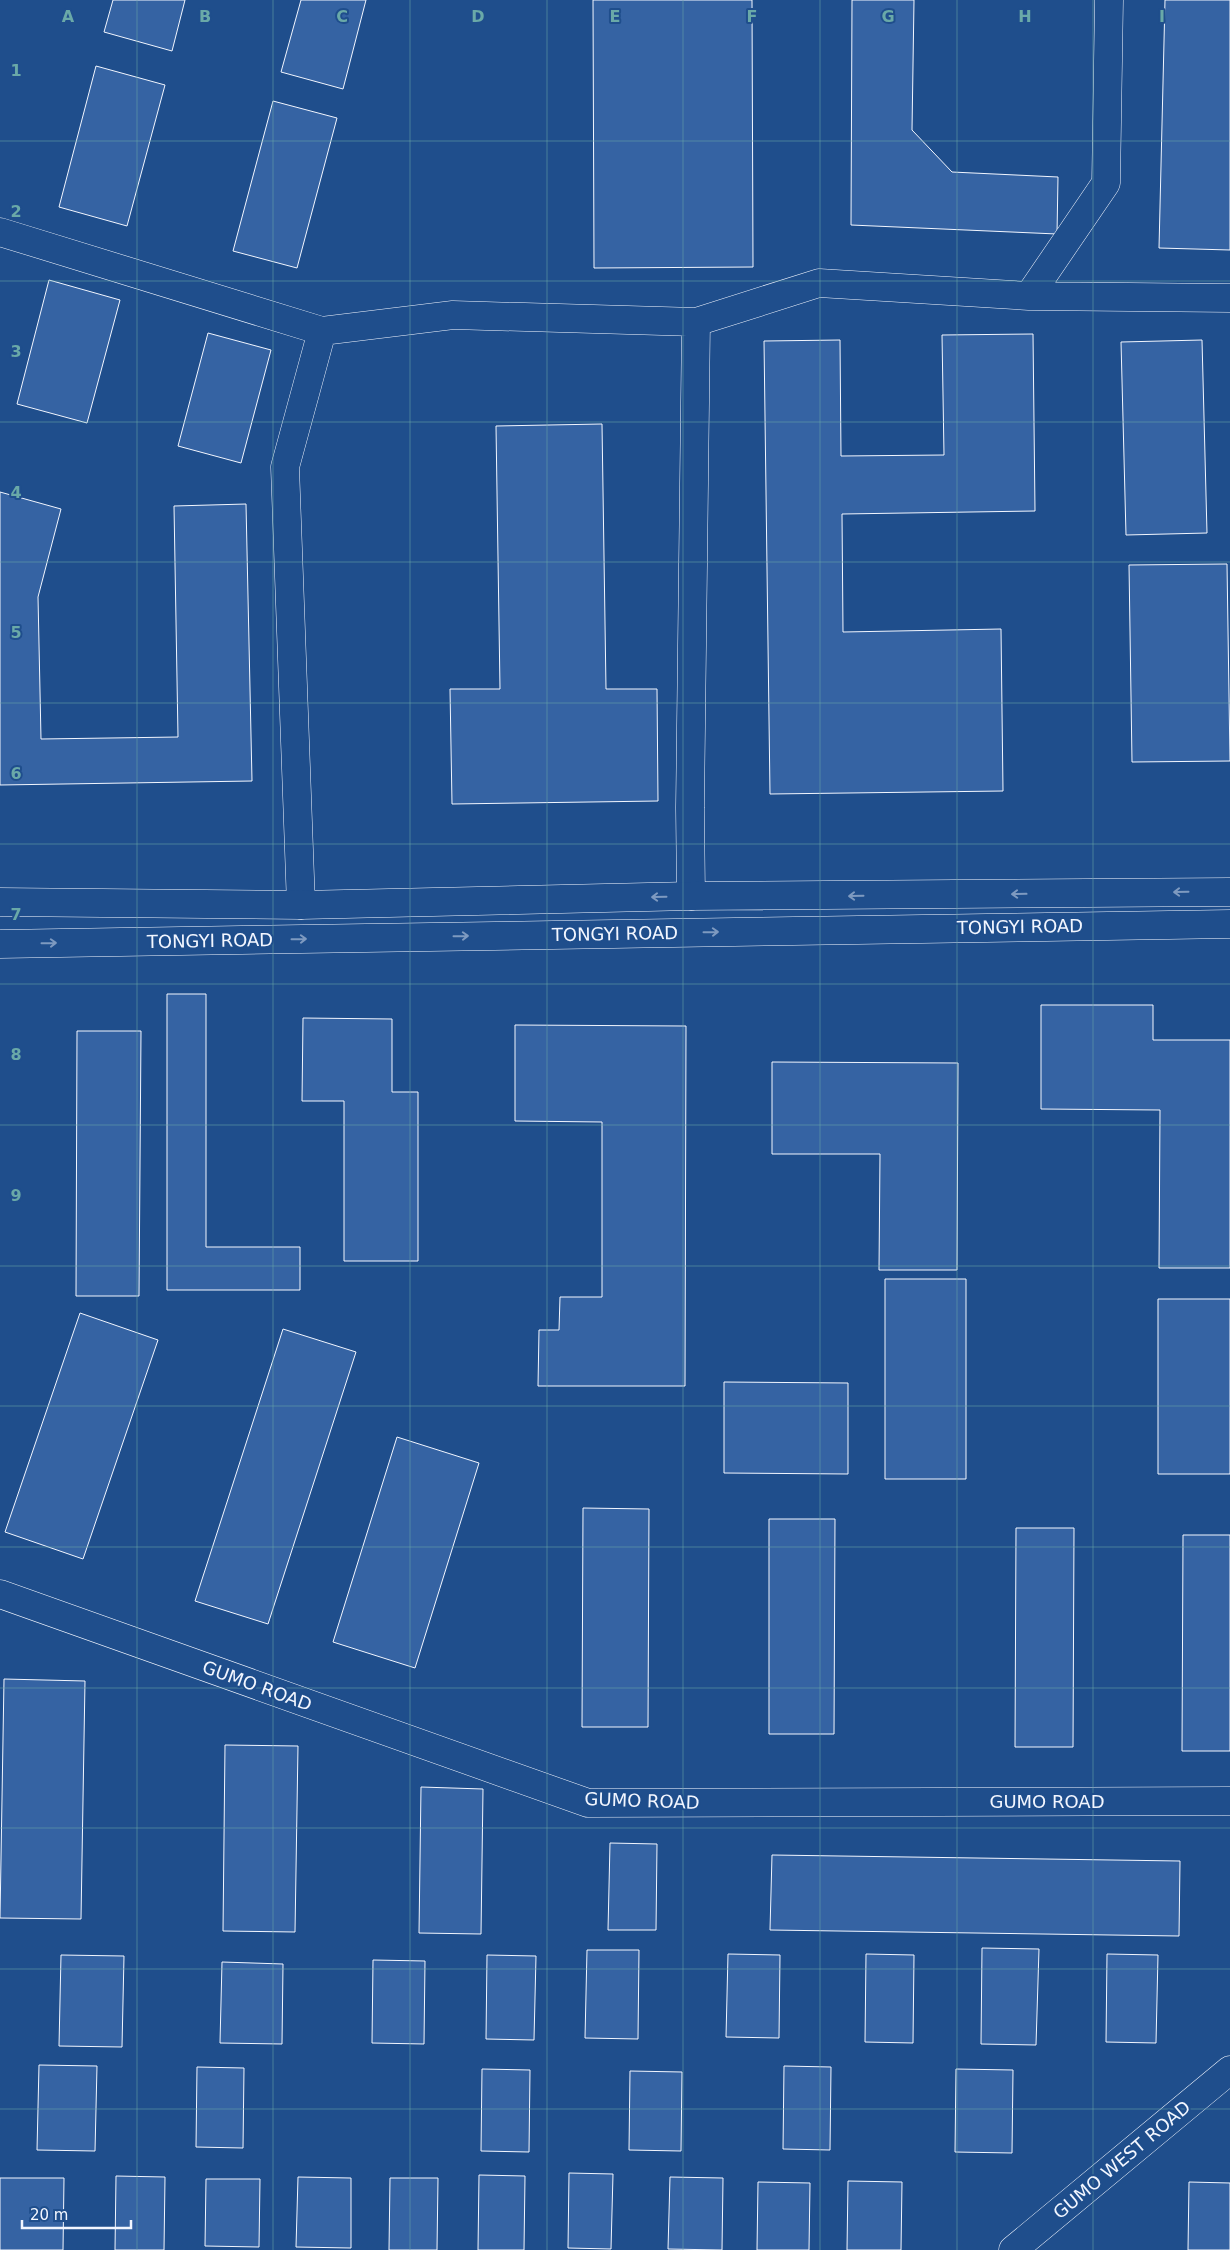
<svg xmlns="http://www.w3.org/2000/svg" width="1230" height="2250" font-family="'DejaVu Sans',sans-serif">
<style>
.building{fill:#3563a3;stroke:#f2f6ff}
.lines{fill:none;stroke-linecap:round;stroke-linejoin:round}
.street-casing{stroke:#f2f6ff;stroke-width:29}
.secondary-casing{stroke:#f2f6ff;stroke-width:29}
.street{stroke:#1f4e8c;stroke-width:28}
.secondary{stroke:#1f4e8c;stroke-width:28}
.oneway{stroke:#7e9ac0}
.grid{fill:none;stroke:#6aa9a8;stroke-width:1;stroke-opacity:0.55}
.labels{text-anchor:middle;stroke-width:4;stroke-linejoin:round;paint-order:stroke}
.street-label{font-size:18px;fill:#f2f6ff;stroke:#1f4e8c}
.grid-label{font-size:16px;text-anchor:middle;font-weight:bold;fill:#6aa9a8;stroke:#1f4e8c;stroke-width:4;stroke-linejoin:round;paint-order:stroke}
</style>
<rect width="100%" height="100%" fill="#1f4e8c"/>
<path class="building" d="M113 0H185L172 51 104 32Z
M301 0H366L343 89 281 72Z
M593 0H752L753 267 594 268Z
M852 0H914L912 130 952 172 1058 177 1057 234 851 225Z
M1165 0H1230V250L1159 248Z
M96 66 165 85 127 226 59 207Z
M273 101 337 118 297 268 233 251Z
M49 280 120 300 87 423 17 404Z
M208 333 271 350 241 463 178 446Z
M1033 334 1035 511 842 514 843 632 1001 629 1003 791 770 794 764 341 840 340 841 456 944 455 942 335Z
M1202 340 1207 533 1126 535 1121 342Z
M602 424 606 689H657L658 801 452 804 450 689H500L496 426Z
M0 492 61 509 38 597 41 739 178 737 174 506 246 504 252 781 0 785Z
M1227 564 1230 761 1132 762 1129 565Z
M167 994H206V1247H300V1290H167Z
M1041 1005H1153V1040H1230V1268H1159L1160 1110 1041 1109Z
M303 1018 392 1019V1092H418V1261H344V1101H302Z
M515 1025 686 1026 685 1386H538L539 1330H559L560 1297H602V1122L515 1121Z
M77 1031H141L139 1296H76Z
M772 1062 958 1063 957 1270H879L880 1154H772Z
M885 1279H966V1479H885Z
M1158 1299H1230V1474H1158Z
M80 1313 158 1340 83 1559 5 1532Z
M283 1329 356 1352 268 1624 195 1601Z
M724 1382 848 1383V1474L724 1473Z
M397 1437 479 1463 415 1668 333 1642Z
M583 1508 649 1509 648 1727H582Z
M769 1519H835L834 1734H769Z
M1016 1528H1074L1073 1747H1015Z
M1183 1535H1230V1751H1182Z
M4 1679 85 1681 81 1919 0 1918Z
M225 1745 298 1746 295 1932 223 1931Z
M421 1787 483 1789 481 1934 419 1933Z
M610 1843 657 1844 656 1930H608Z
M772 1855 1180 1861 1179 1936 770 1930Z
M982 1948 1039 1949 1036 2045 981 2044Z
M587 1950H639L638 2039 585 2038Z
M728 1954 780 1955 779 2038 726 2037Z
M866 1954 914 1955 913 2043 865 2042Z
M1107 1954 1158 1955 1156 2043 1106 2042Z
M61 1955 124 1956 122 2047 59 2046Z
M487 1955 536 1956 534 2040 486 2039Z
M373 1960 425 1961 424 2044 372 2043Z
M222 1962 283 1964 282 2044 220 2043Z
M39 2065 97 2066 95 2151 37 2150Z
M784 2066 831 2067 830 2150 783 2149Z
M197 2067 244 2068 243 2148 196 2147Z
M482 2069 530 2070 529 2152 481 2151Z
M956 2069 1013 2070 1012 2153 955 2152Z
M630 2071 682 2072 681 2151 629 2150Z
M569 2173 613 2174 611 2249 568 2248Z
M479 2175 525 2176 524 2250H478Z
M116 2176 165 2177 164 2250H115Z
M298 2177 351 2178V2248L296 2247Z
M670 2177 723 2178 722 2250 668 2249Z
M0 2178H64L63 2250H0Z
M390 2178H438L437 2250H389Z
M206 2179H260L259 2247 205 2246Z
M848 2181 902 2182 901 2250H847Z
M758 2182 810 2183 809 2250H757Z
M1189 2182 1230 2183V2250H1188Z"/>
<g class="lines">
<defs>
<path id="street" d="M0 232 322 331 453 315 696 322 819 283 1029 296 1106 183 1109 0
M1029 296 1230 298
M691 896 690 808 696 322
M301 905 285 467 322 331"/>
<path id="secondary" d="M0 902 301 905 691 896 1230 892
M0 944 1230 924
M0 1594 588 1803 1230 1801
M1013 2250 1230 2070"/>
</defs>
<use href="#street" class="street-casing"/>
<use href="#secondary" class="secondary-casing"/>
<use href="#street" class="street"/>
<use href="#secondary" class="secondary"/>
</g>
<defs><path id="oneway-shaft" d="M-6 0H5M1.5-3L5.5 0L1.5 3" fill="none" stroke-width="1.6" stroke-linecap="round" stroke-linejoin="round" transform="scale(1.25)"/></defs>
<g class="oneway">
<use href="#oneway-shaft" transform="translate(1181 892) rotate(179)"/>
<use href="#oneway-shaft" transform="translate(1019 894) rotate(179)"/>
<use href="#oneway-shaft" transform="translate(856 896) rotate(179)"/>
<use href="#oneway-shaft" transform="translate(659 897) rotate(179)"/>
<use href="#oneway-shaft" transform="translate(711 932) rotate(-1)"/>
<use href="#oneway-shaft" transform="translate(461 936) rotate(-1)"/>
<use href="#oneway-shaft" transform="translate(299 939) rotate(-1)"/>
<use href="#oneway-shaft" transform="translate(49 943) rotate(-1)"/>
</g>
<path class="grid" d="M137 0V2250M273 0V2250M410 0V2250M547 0V2250M683 0V2250M820 0V2250M957 0V2250M1093 0V2250M0 141H1230M0 281H1230M0 422H1230M0 562H1230M0 703H1230M0 844H1230M0 984H1230M0 1125H1230M0 1266H1230M0 1406H1230M0 1547H1230M0 1688H1230M0 1828H1230M0 1969H1230M0 2109H1230"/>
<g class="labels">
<g class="street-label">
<text transform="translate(1020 927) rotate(-1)" y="6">TONGYI ROAD</text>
<text transform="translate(615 934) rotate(-1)" y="6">TONGYI ROAD</text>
<text transform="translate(210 941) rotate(-1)" y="6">TONGYI ROAD</text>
<text transform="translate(257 1686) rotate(20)" y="6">GUMO ROAD</text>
<text transform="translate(642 1801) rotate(2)" y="6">GUMO ROAD</text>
<text x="1047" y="1808">GUMO ROAD</text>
<text transform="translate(1122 2160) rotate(-40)" y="6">GUMO WEST ROAD</text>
</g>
</g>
<g class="grid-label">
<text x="68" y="22">A</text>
<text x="205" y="22">B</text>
<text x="342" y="22">C</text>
<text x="478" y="22">D</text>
<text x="615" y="22">E</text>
<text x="752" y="22">F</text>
<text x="888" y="22">G</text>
<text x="1025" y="22">H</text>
<text x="1162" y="22">I</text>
<text x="16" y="76">1</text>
<text x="16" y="217">2</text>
<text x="16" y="357">3</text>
<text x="16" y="498">4</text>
<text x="16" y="638">5</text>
<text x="16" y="779">6</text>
<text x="16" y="920">7</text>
<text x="16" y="1060">8</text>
<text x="16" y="1201">9</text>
</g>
<path d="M22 2220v8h109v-8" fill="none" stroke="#f2f6ff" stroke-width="2.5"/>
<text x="30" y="2220" font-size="15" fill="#f2f6ff" stroke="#1f4e8c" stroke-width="4" paint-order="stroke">20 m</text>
</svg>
